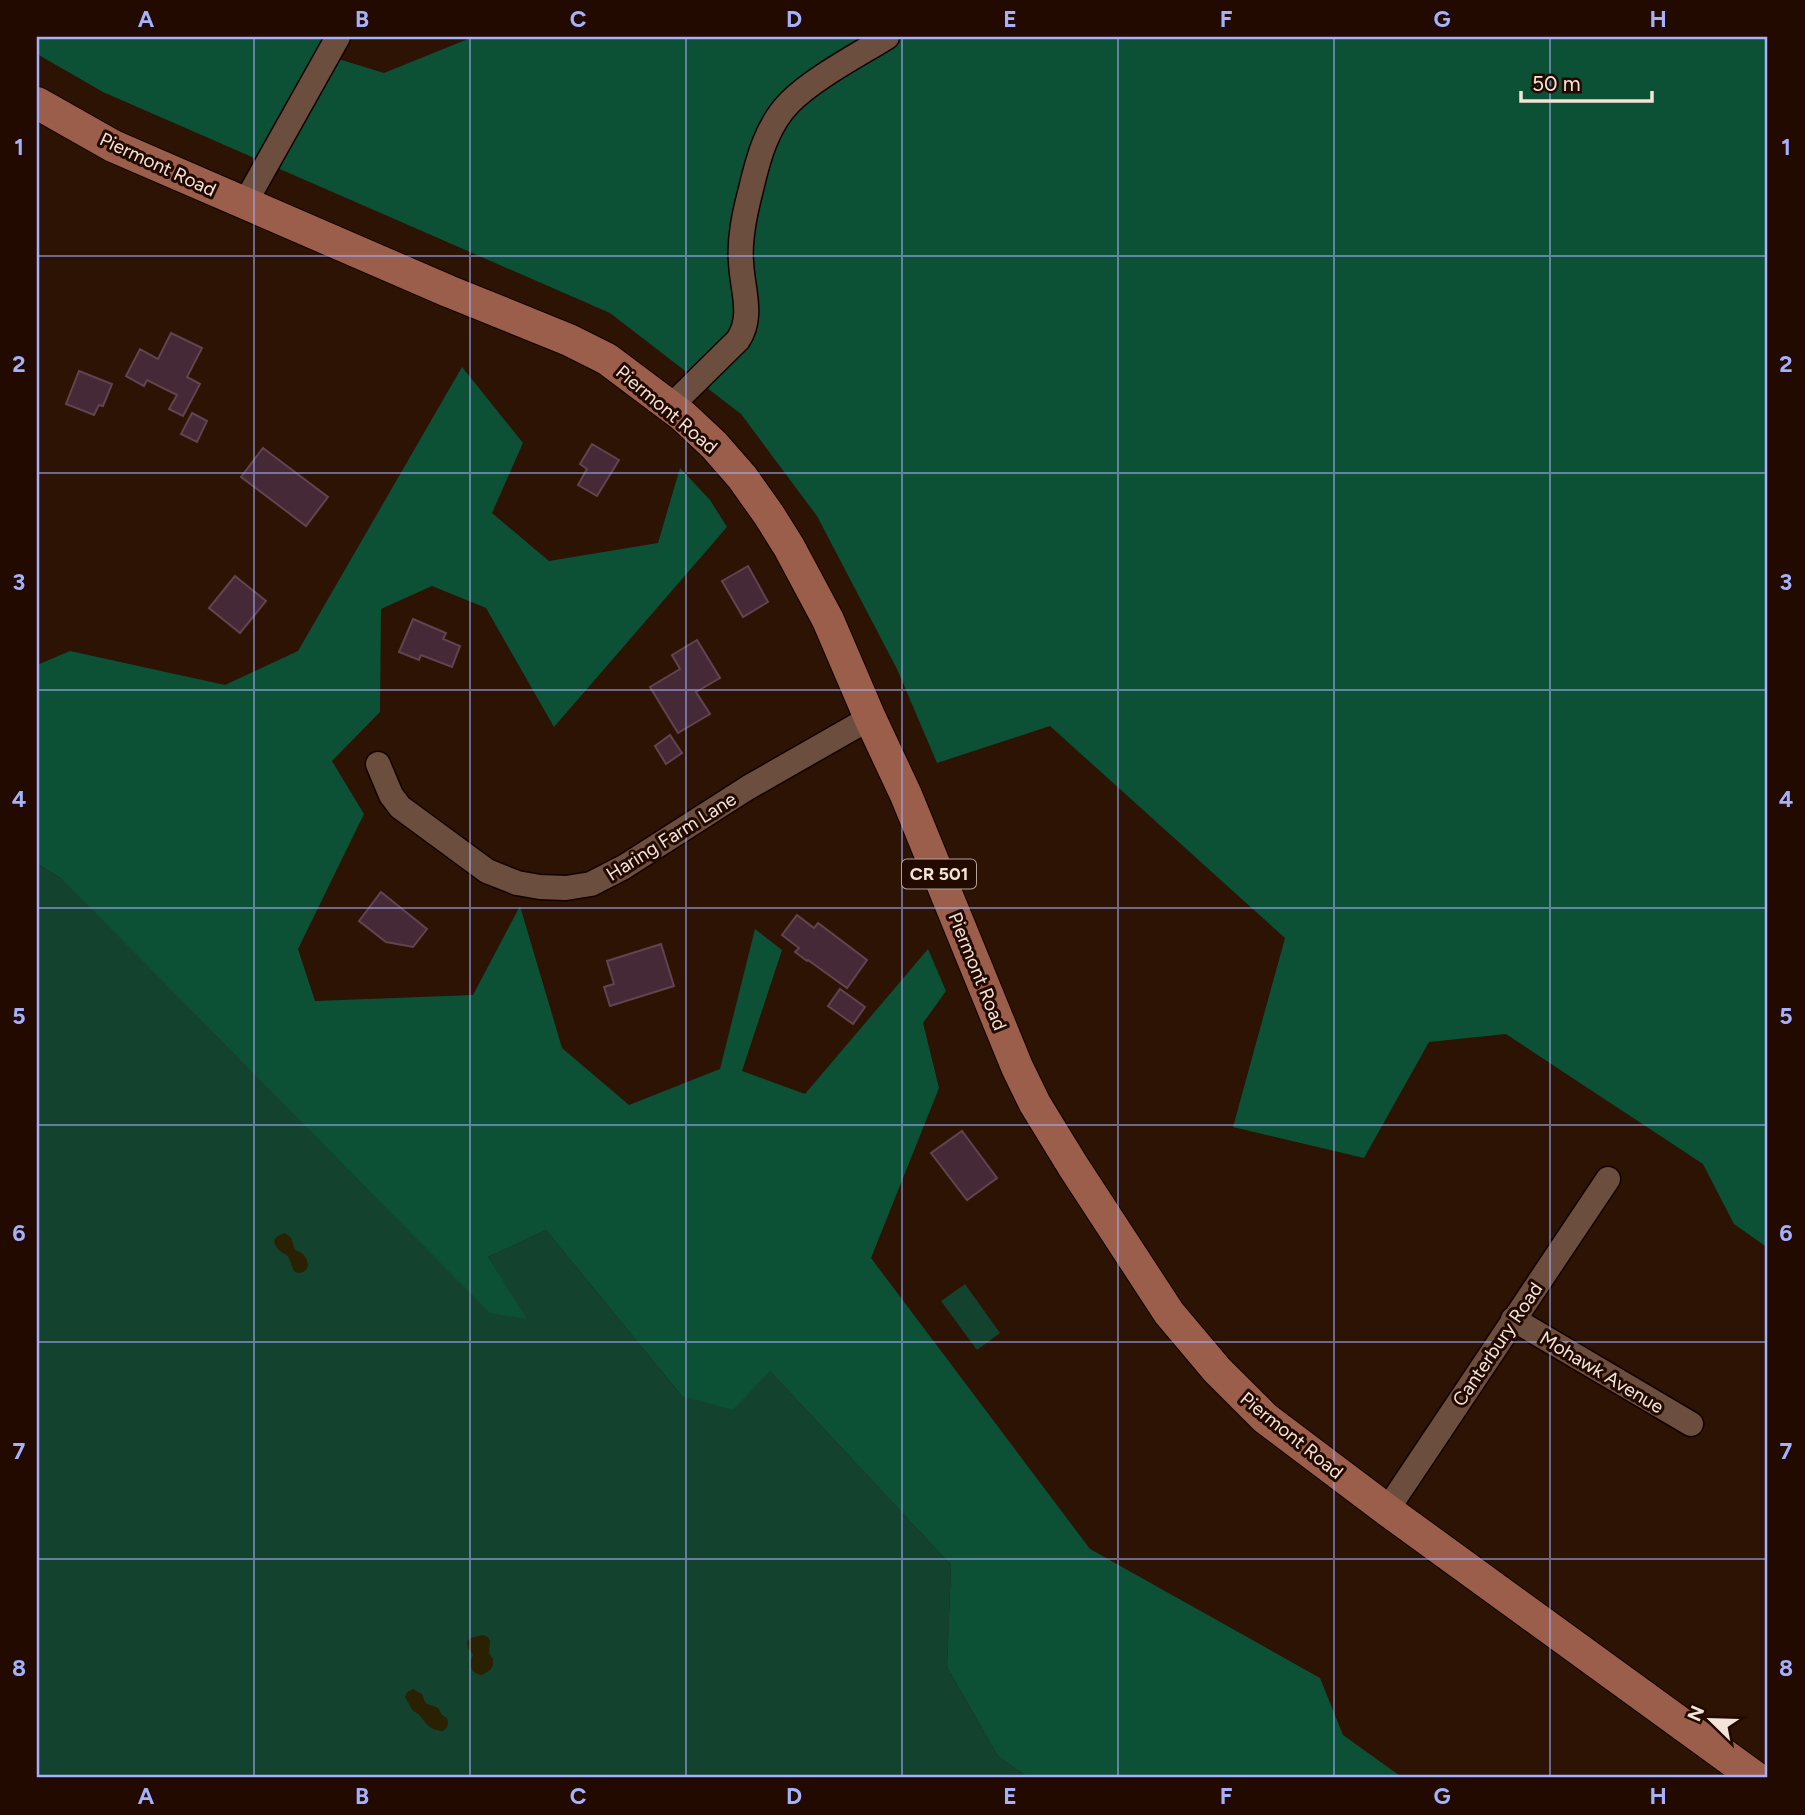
<svg xmlns="http://www.w3.org/2000/svg" width="1805" height="1815" font-family="Figtree,sans-serif">
<style>
.green{fill:#13422e}
.forest{fill:#0c5136}
.sand{fill:#292101}
.building{fill:#462936;stroke:#624350;stroke-width:2}
.lines{fill:none;stroke-linecap:round;stroke-linejoin:round}
.minor-casing{stroke:#130100;stroke-width:27}
.major-casing{stroke:#130100;stroke-width:34}
.minor{stroke:#6b4e3d;stroke-width:24}
.major{stroke:#9b5e4a;stroke-width:32}
.grid{fill:none;stroke:#a6b1fc;stroke-width:2;stroke-opacity:0.55}
.labels{text-anchor:middle;stroke-width:6;stroke-linejoin:round;paint-order:stroke}
.shield{fill:#220a00;stroke:#b5a298;stroke-width:2}
.shield-label{font-size:18px;font-weight:bold;fill:#f4e3d9}
.street-label{font-size:19px;fill:#f4e3d9;stroke:#220a00}
.neatline{fill:none;stroke:#a6b1fc;stroke-width:2.5}
.grid-label{font-size:23px;text-anchor:middle;font-weight:bold;fill:#a6b1fc}
</style>
<rect width="100%" height="100%" fill="#2c1304"/>
<path class="green" d="M37 864 61 878 488 1257 546 1230 682 1396 770 1371 951 1565 947 1667 998 1756 1029 1778H37Z
M965 1284 1000 1333 977 1350 941 1301Z"/>
<path class="forest" d="M37 37H331L322 54 384 73 473 37H1768V1248L1734 1224 1703 1164 1506 1034 1429 1042 1364 1158 1233 1127 1285 938 1050 726 937 763 897 669 817 516 741 414 610 313 103 92 37 54Z
M462 367 523 443 492 513 549 561 658 543 680 468 710 500 727 527 554 727 486 608 432 586 381 609 380 712 332 761 364 814 298 949 315 1001 473 995 520 906 562 1048 629 1105 720 1069 755 929 782 950 742 1071 805 1094 928 949 946 991 923 1023 939 1088 871 1258 1090 1549 1320 1678 1343 1735 1403 1778H1029L998 1756 947 1667 951 1565 770 1371 733 1410 682 1396 546 1230 488 1257 527 1319 490 1313 61 878 37 864V665L70 651 225 685 298 651Z"/>
<path class="sand" d="M285 1233 291 1238 295 1250C303 1252 308 1258 308 1266 306 1272 300 1275 294 1271L288 1256C277 1250 265 1239 285 1233Z
M483 1635 488 1637 490 1641 489 1653 493 1659V1665L490 1670 482 1675C470 1673 469 1665 473 1655L468 1648 467 1642 470 1638Z
M413 1689 423 1695C424 1706 430 1704 438 1708L442 1715 447 1718C449 1724 448 1727 443 1731 424 1730 425 1716 413 1711L405 1697 407 1692Z"/>
<path class="building" d="M171 333 202 348 187 377 200 384 183 416 169 409 177 395 147 380 144 386 126 376 140 349 158 359Z
M79 371 112 384 103 406 99 405 94 415 66 404Z
M192 413 207 421 197 442 181 434Z
M592 444 619 460 597 496 578 485 587 469 580 464Z
M263 448 328 497 306 526 241 477Z
M748 566 768 602 743 617 722 581Z
M235 576 266 601 240 633 209 608Z
M413 619 446 633 443 639 460 646 452 667 421 655 419 660 399 652Z
M697 640 720 678 696 692 710 714 678 733 650 687 680 669 672 655Z
M670 735 682 753 666 764 655 746Z
M381 892 427 929 413 947 386 942 359 921Z
M797 915 814 928 818 923 867 960 847 988 808 960 807 961 795 952 799 948 782 935Z
M661 944 674 986 610 1006 604 987 614 984 607 961Z
M840 989 865 1007 853 1024 828 1006Z
M962 1131 997 1178 967 1200 931 1153Z"/>
<g class="lines">
<defs>
<path id="minor" d="M245 203 338 37
M670 407 738 340C754 316 742 289 741 262 739 238 745 212 751 189 758 159 767 125 790 102 814 78 858 55 887 37
M378 764 391 795 400 807 487 871 517 883 540 887 566 888 591 884 624 867 749 787 870 718
M1513 1319 1691 1424
M1387 1510 1608 1179"/>
<path id="major" d="M37 103 113 146 448 291 569 340 607 359 683 416 714 445 742 477 769 515 789 547 828 620 870 718 906 795 1017 1067 1035 1104 1073 1166 1169 1313 1217 1370 1265 1418 1387 1510 1756 1778"/>
</defs>
<use href="#minor" class="minor-casing"/>
<use href="#major" class="major-casing"/>
<use href="#minor" class="minor"/>
<use href="#major" class="major"/>
</g>
<path class="grid" d="M254 37V1778M470 37V1778M686 37V1778M902 37V1778M1118 37V1778M1334 37V1778M1550 37V1778M37 256H1768M37 473H1768M37 690H1768M37 908H1768M37 1125H1768M37 1342H1768M37 1559H1768"/>
<g class="labels">
<rect class="shield" x="902" y="859.5" width="74" height="29" rx="5"/>
<g class="shield-label">
<text x="939" y="880">CR 501</text>
</g>
<g class="street-label">
<text transform="translate(158 164) rotate(25)" y="7">Piermont Road</text>
<text transform="translate(667 409) rotate(40)" y="7">Piermont Road</text>
<text transform="translate(671 836) rotate(-32)" y="7">Haring Farm Lane</text>
<text transform="translate(978 971) rotate(68)" y="7">Piermont Road</text>
<text transform="translate(1497 1344) rotate(-56)" y="7">Canterbury Road</text>
<text transform="translate(1602 1372) rotate(31)" y="7">Mohawk Avenue</text>
<text transform="translate(1292 1435) rotate(39)" y="7">Piermont Road</text>
</g>
</g>
<rect width="1805" height="1815" fill="none" stroke="#220a00" stroke-width="77"/>
<g transform="translate(1711 1720) rotate(293)" stroke="#220a00" stroke-width="5" paint-order="stroke">
<path d="M0-5L12 26L0 18L-12 26Z" fill="#f4e3d9"/>
<text y="-10" font-size="19" font-weight="bold" text-anchor="middle" fill="#f4e3d9">N</text>
</g>
<path d="M1521 91v10h131v-10" fill="none" stroke="#f4e3d9" stroke-width="3.5"/>
<text x="1532" y="91" font-size="21" fill="#f4e3d9" stroke="#220a00" stroke-width="5" paint-order="stroke">50 m</text>
<rect x="38" y="38" width="1728" height="1738" class="neatline"/>
<g class="grid-label">
<text x="146" y="27">A</text>
<text x="362" y="27">B</text>
<text x="578" y="27">C</text>
<text x="794" y="27">D</text>
<text x="1010" y="27">E</text>
<text x="1226" y="27">F</text>
<text x="1442" y="27">G</text>
<text x="1658" y="27">H</text>
<text x="19" y="155">1</text>
<text x="1786" y="155">1</text>
<text x="19" y="372">2</text>
<text x="1786" y="372">2</text>
<text x="19" y="590">3</text>
<text x="1786" y="590">3</text>
<text x="19" y="807">4</text>
<text x="1786" y="807">4</text>
<text x="19" y="1024">5</text>
<text x="1786" y="1024">5</text>
<text x="19" y="1241">6</text>
<text x="1786" y="1241">6</text>
<text x="19" y="1459">7</text>
<text x="1786" y="1459">7</text>
<text x="19" y="1676">8</text>
<text x="1786" y="1676">8</text>
<text x="146" y="1804">A</text>
<text x="362" y="1804">B</text>
<text x="578" y="1804">C</text>
<text x="794" y="1804">D</text>
<text x="1010" y="1804">E</text>
<text x="1226" y="1804">F</text>
<text x="1442" y="1804">G</text>
<text x="1658" y="1804">H</text>
</g>
</svg>
